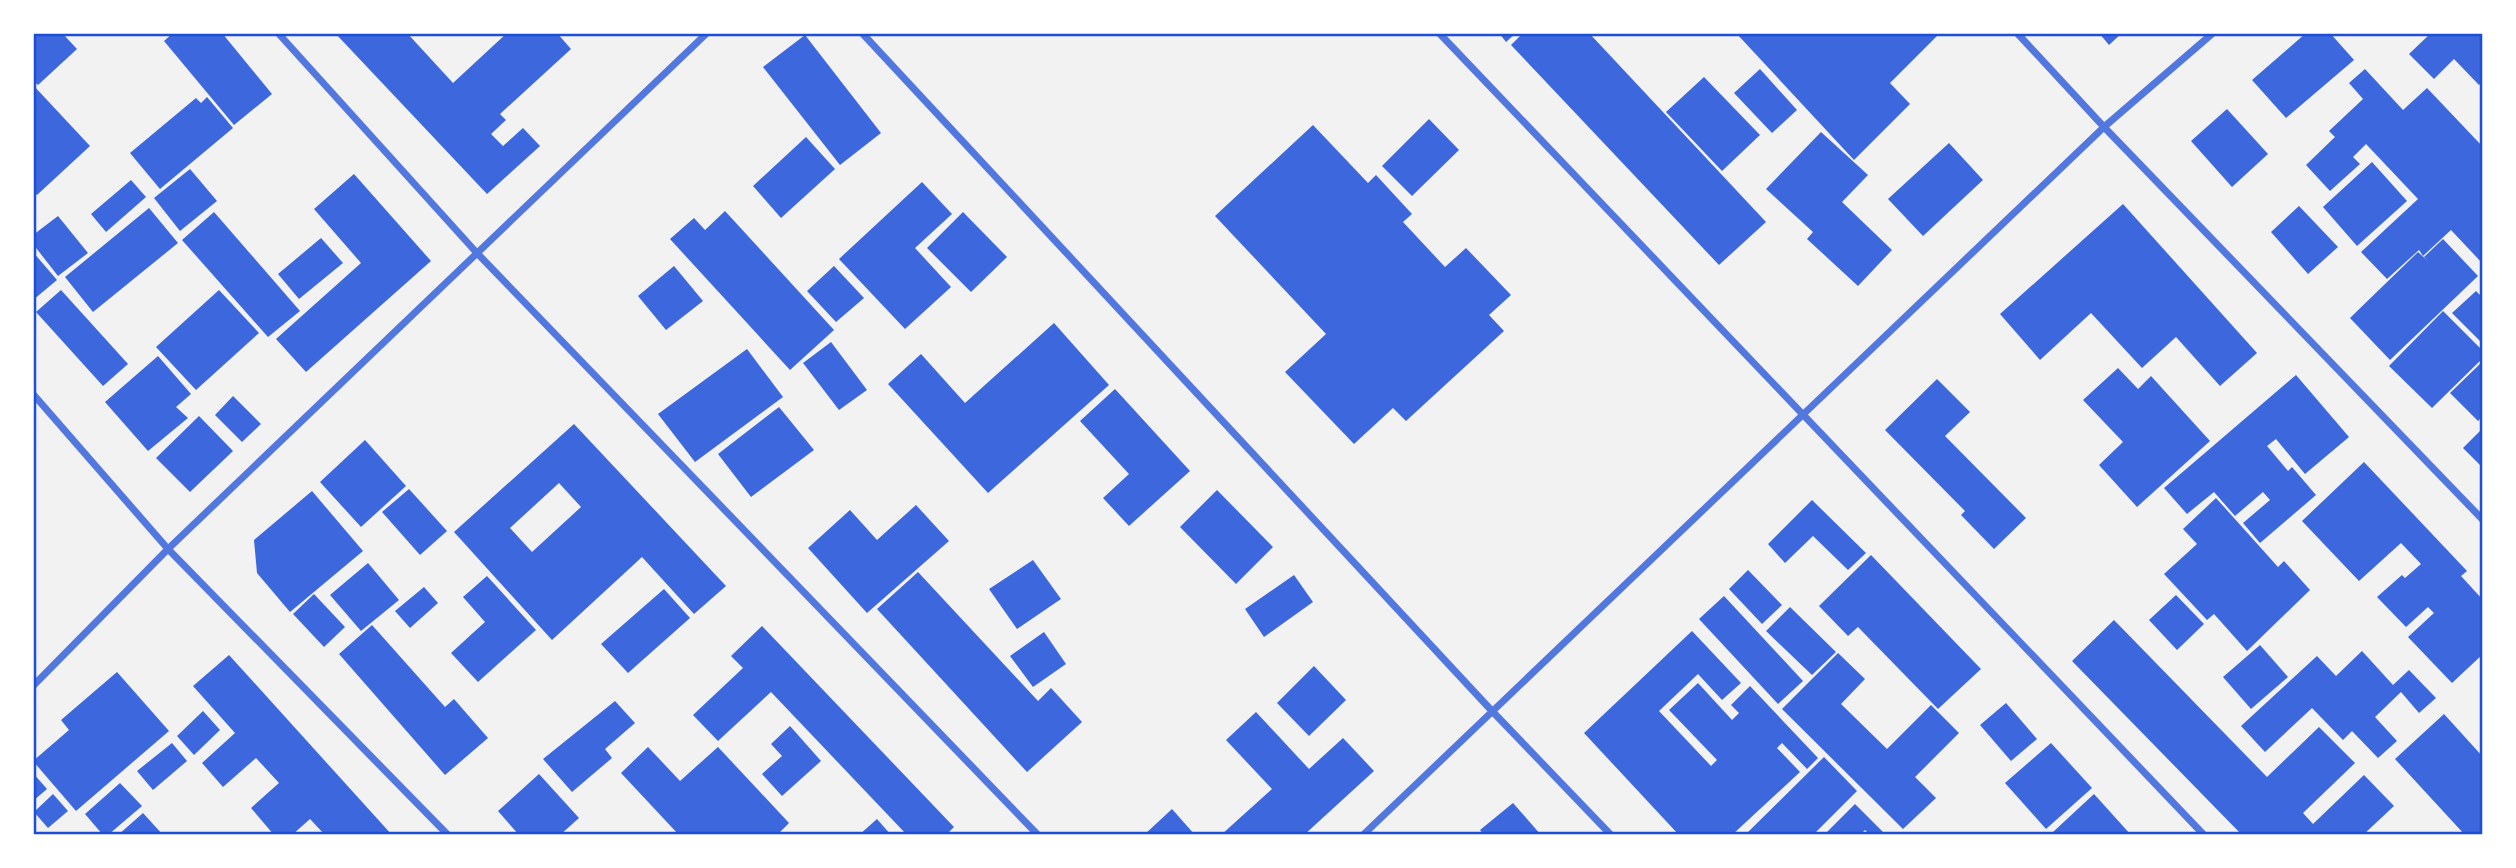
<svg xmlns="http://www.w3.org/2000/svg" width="2516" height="868" font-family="'Sofia Sans Condensed',sans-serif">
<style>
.building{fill:#3d67dc;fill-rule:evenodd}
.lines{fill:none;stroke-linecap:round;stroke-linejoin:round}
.minor{stroke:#5277de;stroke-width:7}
.neatline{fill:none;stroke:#1d4ed8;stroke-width:2.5}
</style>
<rect width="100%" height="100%" fill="#f2f2f2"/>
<path class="building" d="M33 33H62L77 49 38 85 33 80Z
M173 33H222L272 94 234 125 164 41Z
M335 33H407L453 83 507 33H557L571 49 500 114 506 120 491 134 503 146 523 128 540 146 487 194Z
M1499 33H1516L1506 42Z
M1523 33H1589L1766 222 1719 265 1511 45Z
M1736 33H1940L1890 83 1910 104 1854 160Z
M2099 33H2122L2109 45Z
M2306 33H2330L2354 60 2286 118 2252 80Z
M2431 33H2483V81L2479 85 2454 59 2434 79 2409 54Z
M805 35 881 133 840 165 763 67Z
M1760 69 1797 110 1772 133 1734 93Z
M2365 69 2403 110 2427 88 2483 147V264L2451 230 2423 256 2419 250 2387 279 2361 252 2418 199 2366 144 2353 157 2360 164 2330 191 2306 165 2335 137 2329 131 2363 99 2349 83Z
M1704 77 1760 135 1722 171 1666 112Z
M33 85 90 146 37 195 33 191Z
M207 97 233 128 160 189 130 153 196 98 201 103Z
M2227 109 2268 154 2232 187 2191 141Z
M1429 119 1459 150 1412 196 1382 166Z
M1313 125 1368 183 1376 175 1412 214 1403 222 1445 267 1466 248 1511 295 1489 315 1504 331 1406 421 1393 408 1354 444 1285 372 1326 334 1215 216Z
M1821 132 1868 175 1842 202 1892 250 1858 286 1807 239 1813 232 1766 189Z
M806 137 835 169 781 218 753 186Z
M1949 143 1983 180 1923 236 1888 199Z
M2372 162 2407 201 2357 246 2323 207Z
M190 169 217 201 180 231 154 198Z
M354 174 431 261 306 372 276 339 361 263 314 209Z
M131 180 146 197 106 232 91 214Z
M922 182 952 214 915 248 951 287 905 329 839 259Z
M2123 204 2257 353 2220 386 2176 337 2142 368 2091 313 2040 360 2000 314Z
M2299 206 2338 247 2308 274 2271 232Z
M149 208 178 243 93 312 65 277Z
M725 211 834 330 790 370 670 239 694 218 705 230Z
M214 212 300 311 268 337 182 240Z
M963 212 1007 257 971 292 927 248Z
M58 216 88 253 58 276 33 244V235Z
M321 238 343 263 299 299 278 274Z
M2443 239 2478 276 2390 360 2350 318 2418 252 2428 261 2424 257Z
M33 252 57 280 33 300Z
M674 266 703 301 666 330 638 296Z
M834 266 864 298 836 322 807 291Z
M61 290 128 364 103 386 36 312Z
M219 290 259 333 196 390 156 347Z
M2476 291 2483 298 2480 341 2452 313Z
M2443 311 2483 351V358L2432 408 2389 366Z
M1054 323 1109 385 988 493 888 384 921 354 965 403Z
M831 342 867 390 839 410 803 363Z
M747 349 783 397 695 462 658 414Z
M158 356 191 394 176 407 188 418 148 451 105 402Z
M2483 361V416L2478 421 2450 393Z
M2118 368 2138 389 2151 376 2210 441 2137 507 2099 465 2123 442 2083 400Z
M2296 375 2349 437 2305 474 2276 439 2267 446 2288 471 2292 467 2316 495 2260 543 2243 523 2270 500 2263 492 2235 516 2214 492 2187 514 2164 488Z
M1937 379 1970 412 1945 436 2026 518 1994 549 1961 515 1965 511 1885 430Z
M1115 389 1190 471 1129 526 1103 498 1129 474 1080 421Z
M233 396 261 424 242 442 215 415Z
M779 407 814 450 751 497 718 454Z
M199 416 233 451 190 492 156 458Z
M574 424 726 586 694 614 642 557 552 640 454 532ZM559 483 581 507 532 552 510 528Z
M2483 428V468L2463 448Z
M365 440 406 486 361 527 320 482Z
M2364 462 2467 571 2461 576 2483 600V654L2452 683 2408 637 2434 613 2428 607 2406 627 2377 597 2402 575 2405 578 2421 564 2401 543 2359 581 2302 521Z
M409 489 447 531 420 555 382 512Z
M1217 490 1273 547 1236 584 1180 527Z
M312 491 363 551 290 612 257 573 254 540Z
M2216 498 2278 567 2284 561 2310 590 2247 651 2214 614 2207 620 2164 574 2197 544 2183 529Z
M1812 500 1866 553 1848 570 1813 536 1785 563 1768 544Z
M916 505 949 541 867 613 808 548 850 510 877 540Z
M1871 555 1981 669 1938 709 1858 627 1848 636 1819 606Z
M1033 560 1061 599 1017 629 989 589Z
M368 563 399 600 361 631 330 595Z
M1748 570 1782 605 1762 624 1729 589Z
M918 572 1038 701 1051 688 1082 722 1027 772 877 609Z
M1294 575 1313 602 1264 637 1245 609Z
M487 576 536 630 478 682 451 653 485 622 463 597Z
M424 587 438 603 410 628 395 611Z
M664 589 690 618 628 673 601 644Z
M314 594 345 627 324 647 293 614Z
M2176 595 2204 624 2177 650 2149 620Z
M1724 596 1803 681 1778 704 1699 619Z
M1790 607 1836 652 1812 675 1766 631Z
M2114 620 2267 777 2319 727 2355 763 2303 813 2313 824 2364 775 2394 806 2363 835H2242L2072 661Z
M372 625 445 707 454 699 488 738 445 775 339 654Z
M762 626 954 827 946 835H907L771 692 718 741 693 715 743 668 731 656Z
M1692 631 1741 683 1722 700 1698 674 1659 711 1711 766 1717 760 1669 710 1698 683 1732 720 1739 713 1731 705 1750 686 1818 758 1807 769 1782 743 1777 748 1800 772 1732 835H1679L1584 733Z
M1044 632 1066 664 1033 687 1010 656Z
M2260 645 2288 677 2251 709 2223 677Z
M2362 651 2393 685 2409 670 2436 698 2419 713 2401 692 2375 717 2397 741 2378 758 2352 731 2343 740 2312 708 2265 752 2241 726 2317 656 2336 676Z
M1838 653 1865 679 1841 704 1887 749 1931 705 1959 733 1915 777 1936 798 1903 829 1782 709Z
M229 655 392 835H325L310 819 292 835H274L251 808 279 783 256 758 223 787 202 763 235 733 193 686Z
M1314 666 1346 700 1309 736 1277 703Z
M117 672 169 731 76 811 33 761 69 730 61 720Z
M615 701 635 723 605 749 612 758 572 792 543 759Z
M2006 703 2037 739 2011 761 1980 725Z
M203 711 220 730 194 755 177 736Z
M1256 712 1309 769 1343 738 1374 771 1304 835H1221L1272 789 1226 740Z
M2444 714 2483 757V835H2465L2395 759Z
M790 726 821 761 782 796 762 774 782 756 771 744Z
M172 743 187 761 153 790 137 771Z
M2051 743 2092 788 2046 829 2005 783Z
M648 747 680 781 718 747 789 823 777 835H679L621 773Z
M1824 757 1857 791 1813 835H1745Z
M33 773 47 789 33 801Z
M539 774 579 818 560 835H519L498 811Z
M120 783 142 806 108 835H103L85 814Z
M53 794 68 811 48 828 34 812Z
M2094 794 2131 835H2056L2053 832Z
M1513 803 1541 835H1484L1480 830Z
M1855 804 1886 835H1870L1865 830 1860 835H1824Z
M1172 809 1195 835H1144Z
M143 813 163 835H118Z
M877 819 891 835H859Z"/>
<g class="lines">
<path class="minor" d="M278 33 476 252 1038 835
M862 33 1492 711 1611 835
M1439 33 2204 835
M2017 33 2104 127 2483 520
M33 394 168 549 448 835
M33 686 168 549 707 33
M1363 835 2104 127 2213 33"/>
</g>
<rect width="2516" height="868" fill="none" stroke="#ffffff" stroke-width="70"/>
<rect x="35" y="35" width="2446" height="798" class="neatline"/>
</svg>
